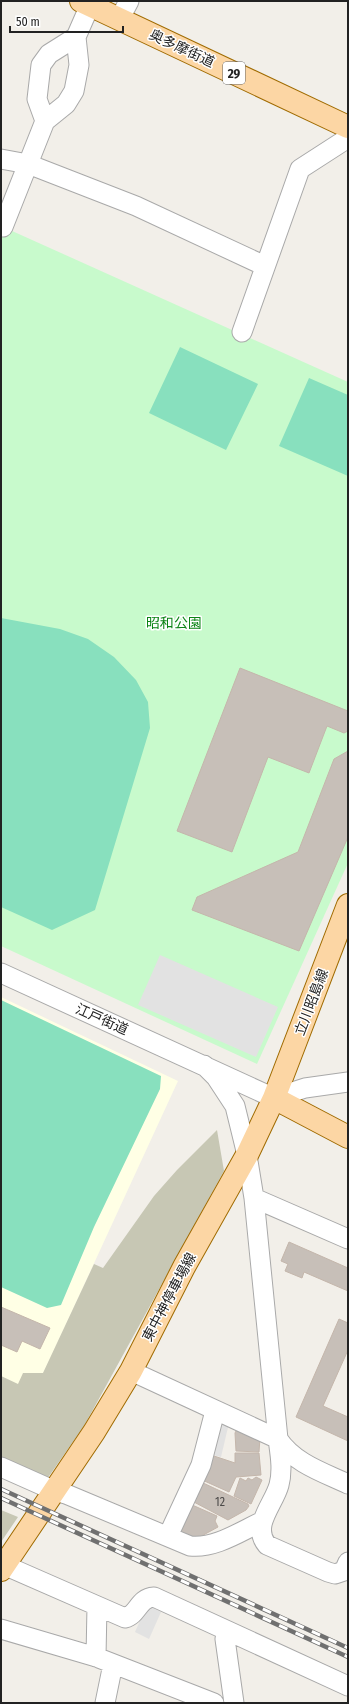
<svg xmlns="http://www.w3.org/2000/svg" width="349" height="1704" font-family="'Fira Sans Condensed','Noto Sans JP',sans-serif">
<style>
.education{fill:#ffffe5}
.construction{fill:#c7c7b4}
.park{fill:#c8facc}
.pitch{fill:#88e0be}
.parking{fill:#e2e2e2}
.building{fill:#c7bfb8;stroke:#c4b6ab}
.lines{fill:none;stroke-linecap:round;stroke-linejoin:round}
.minor-casing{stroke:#a9a9a9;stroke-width:21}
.major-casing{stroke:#a06b00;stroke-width:24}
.minor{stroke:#fff;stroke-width:19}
.major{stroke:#fcd6a4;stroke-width:22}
.rail-casing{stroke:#707070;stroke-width:4.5}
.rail{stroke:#fff;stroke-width:3;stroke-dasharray:9;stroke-linecap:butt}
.labels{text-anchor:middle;stroke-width:3;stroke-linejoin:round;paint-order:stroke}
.number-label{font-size:12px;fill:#4b4948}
.shield{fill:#fff;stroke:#646464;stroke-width:1}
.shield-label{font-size:13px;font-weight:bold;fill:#222}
.street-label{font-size:14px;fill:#222;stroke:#fff}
.park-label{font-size:14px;fill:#0c8416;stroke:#fff}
</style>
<rect width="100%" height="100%" fill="#f2efe9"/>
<path class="education" d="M1 997 178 1081 43 1374 24 1373 18 1385 1 1376Z"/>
<path class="construction" d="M217 1130 224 1171 84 1426 47 1479 1 1459V1376L18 1384 23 1373H43L94 1264 103 1268 154 1196 177 1170Z
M1 1510 18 1517 1 1542Z"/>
<path class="park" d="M1 226 348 382V863L257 1064 1 946Z"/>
<path class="pitch" d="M180 347 258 384 226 450 149 413Z
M309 378 348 395V476L279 446Z
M1 618 60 629 88 639 114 657 136 680 148 702 150 728 95 910 52 930 1 907Z
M1 1000 161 1076 160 1089 94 1227 61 1305 47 1308 1 1287Z"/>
<path class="parking" d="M160 955 278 1007 256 1057 138 1005Z
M219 1420 229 1423 221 1457 209 1454Z
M147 1605 161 1612 149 1639 135 1632Z"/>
<path class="building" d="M240 668 348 711V731L344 733 327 726 309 773 268 757 232 852 177 831Z
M348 751V837L299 951 192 910 197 897 298 852 334 759Z
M289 1242 348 1268V1291L304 1272 302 1278 285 1271 288 1264 281 1261Z
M1 1307 50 1328 40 1349 22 1341 17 1352 1 1345Z
M339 1319 348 1323V1350L323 1406 348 1417V1441L296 1417Z
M237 1429 260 1438 259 1452 236 1451 235 1433Z
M235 1453H259L261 1475 236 1477 229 1492 200 1479 211 1455 235 1463Z
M256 1477 262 1480 251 1504 234 1496 240 1478 246 1481 248 1478 252 1480Z
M201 1482 248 1504 249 1506 246 1510 228 1520 192 1501Z
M190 1504 217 1516 215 1521 218 1527 196 1539 176 1530Z"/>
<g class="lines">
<defs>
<path id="minor" d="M120 18 129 1
M45 121 37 99 41 65 49 54 76 37
M1 159 28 164 136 206 265 266
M3 227 45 121 66 104 74 91 79 65 76 37 90 5
M242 332 300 169 348 138
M1 973 274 1098 305 1088 348 1082
M204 1065 216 1077 235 1106 247 1155 254 1198 278 1439C294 1463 322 1472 348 1484
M254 1198 348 1239
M131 1371 278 1439C280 1454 283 1470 279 1485 274 1504 251 1526 267 1545L328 1572 335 1574 344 1571 348 1562
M1 1467 55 1491 66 1494 190 1546C215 1549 241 1531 263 1521
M168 1536 201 1465 215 1411
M4 1565 125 1618C138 1615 138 1598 154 1597L348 1686
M1 1629 96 1657 214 1703
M227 1631 225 1639 234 1703
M96 1657 97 1606
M105 1703 113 1664"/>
<path id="major" d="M81 1 348 127
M274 1098 348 1137
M1 1570 94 1432 131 1371 184 1267 247 1155 274 1098 348 905"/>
</defs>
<use href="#minor" class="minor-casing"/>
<use href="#major" class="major-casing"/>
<use href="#minor" class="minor"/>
<use href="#major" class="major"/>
<defs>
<path id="rail" d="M1 1489 348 1648
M1 1498 348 1657"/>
</defs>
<use href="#rail" class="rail-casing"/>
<use href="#rail" class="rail"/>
</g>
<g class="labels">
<g class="number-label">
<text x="220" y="1506">12</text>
</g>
<rect class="shield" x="223" y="62" width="22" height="22" rx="3"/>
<g class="shield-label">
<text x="234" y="78">29</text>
</g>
<g class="street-label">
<text transform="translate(182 48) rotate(25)" y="5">奥多摩街道</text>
<text transform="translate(311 1002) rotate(-69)" y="5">立川昭島線</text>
<text transform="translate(102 1019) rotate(24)" y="5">江戸街道</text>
<text transform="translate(169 1297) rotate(-62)" y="5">東中神停車場線</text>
</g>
<g class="park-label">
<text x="174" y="628">昭和公園</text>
</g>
</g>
<rect width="349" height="1704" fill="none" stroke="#222222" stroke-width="4"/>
<path d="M10 26v6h113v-6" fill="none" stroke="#222222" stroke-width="2"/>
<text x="16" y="26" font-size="12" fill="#222222" stroke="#ffffff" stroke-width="3" paint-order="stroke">50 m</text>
</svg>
